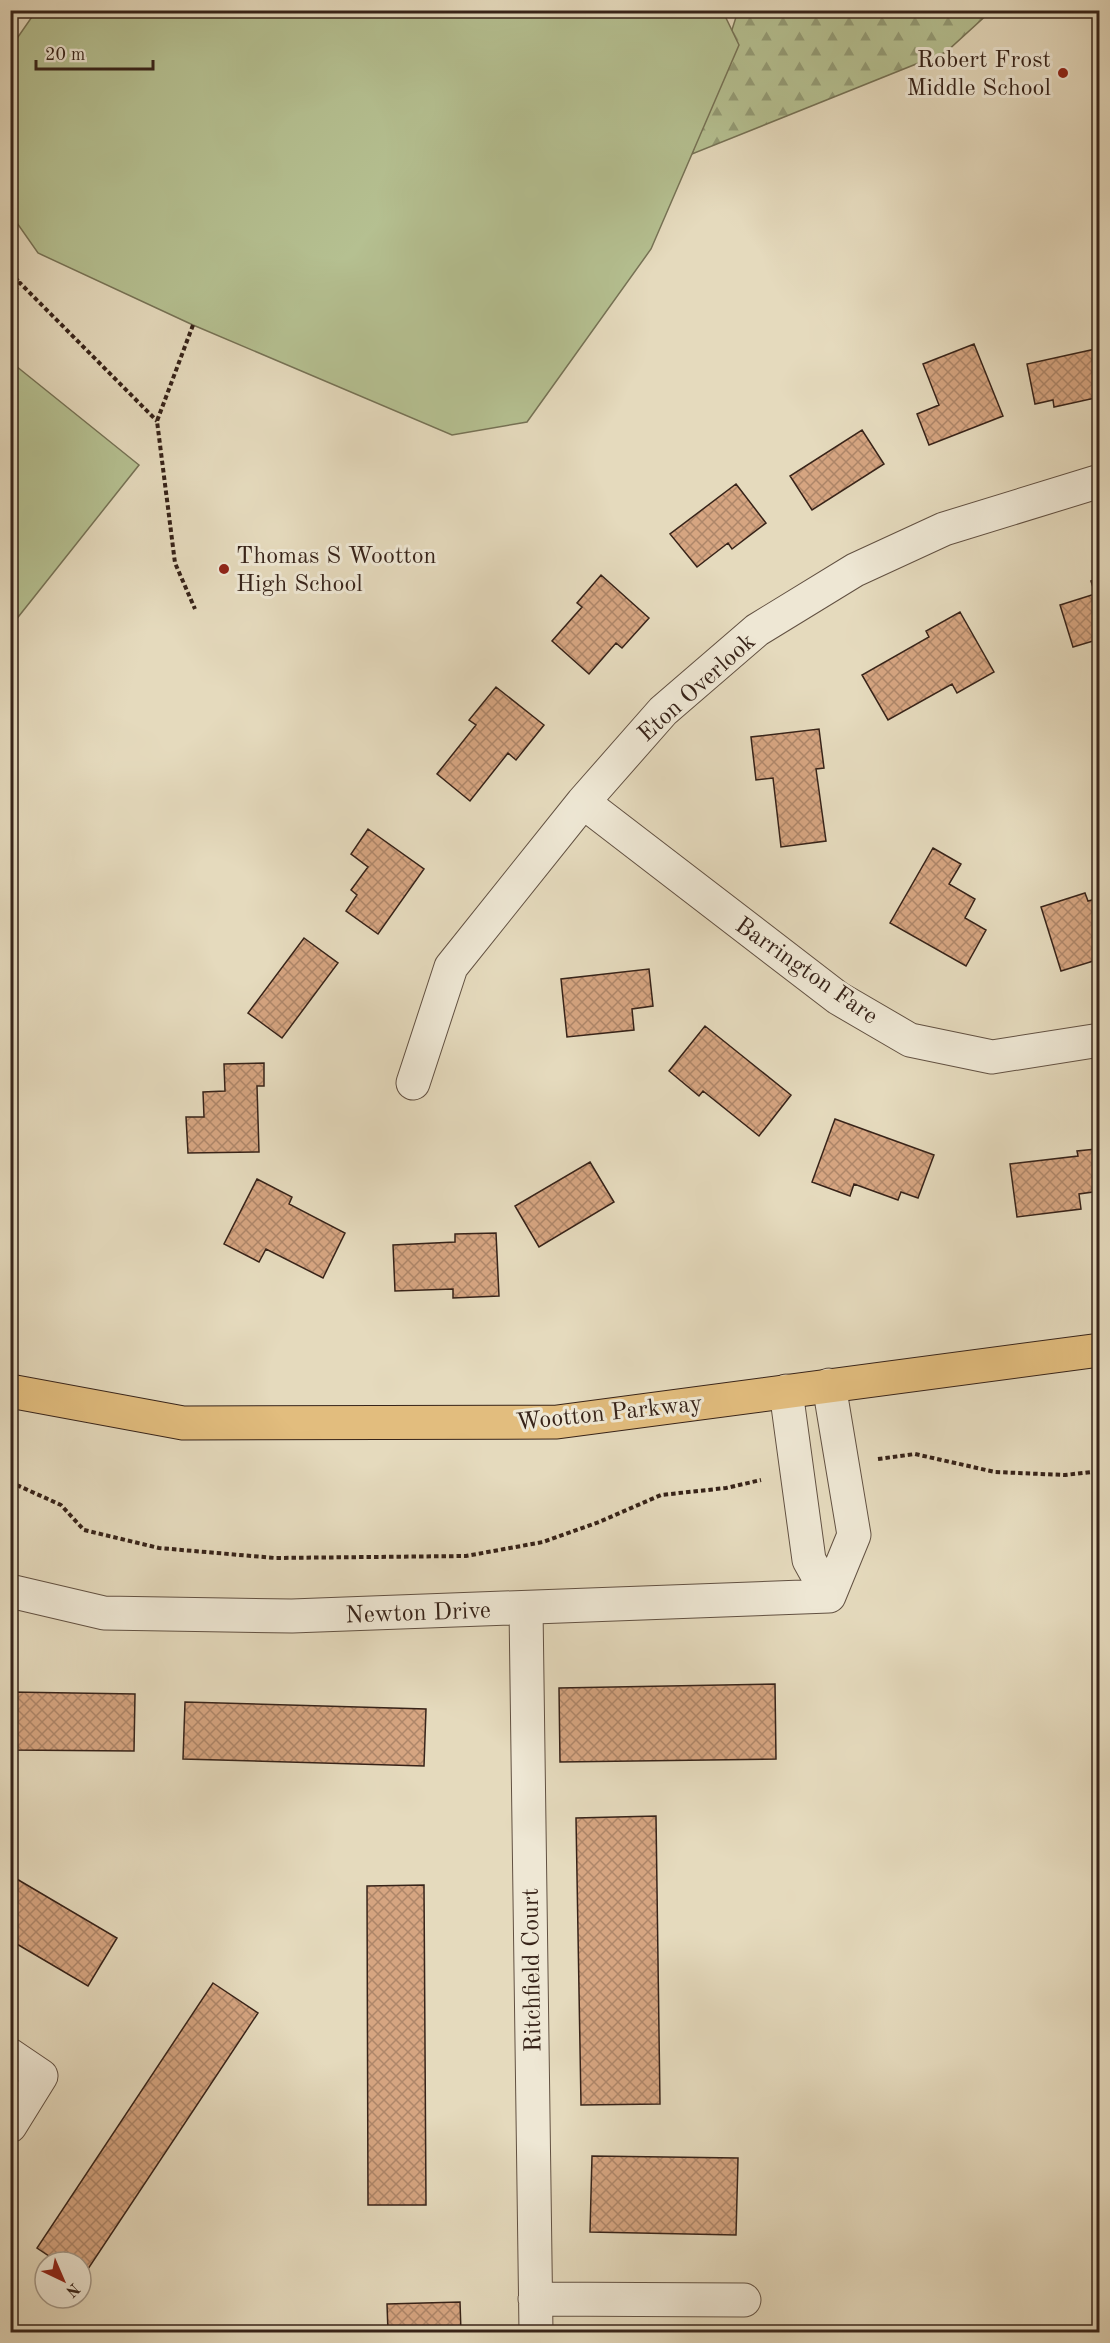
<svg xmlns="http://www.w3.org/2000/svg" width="1110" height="2343" font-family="'Old Standard TT',serif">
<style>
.forest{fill:url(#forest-firs);stroke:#767255;stroke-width:1.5}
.garden{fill:#b5c091;stroke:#767255;stroke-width:1.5}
.building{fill:url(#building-cross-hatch);stroke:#372319;stroke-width:1.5}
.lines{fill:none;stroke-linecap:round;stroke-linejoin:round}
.minor-casing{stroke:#625142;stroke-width:35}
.major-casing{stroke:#372319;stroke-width:35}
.path{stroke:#372319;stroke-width:4;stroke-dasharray:4.5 3;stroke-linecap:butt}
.minor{stroke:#eee7d4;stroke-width:33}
.major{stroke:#e2bd7e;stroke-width:33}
.poi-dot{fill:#8f2418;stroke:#eee7d4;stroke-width:2}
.labels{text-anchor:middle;stroke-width:6;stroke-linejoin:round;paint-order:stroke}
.poi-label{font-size:24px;fill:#372319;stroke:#eee7d4;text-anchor:end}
.street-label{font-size:24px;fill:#372319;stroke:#eee7d4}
</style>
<defs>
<pattern id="forest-firs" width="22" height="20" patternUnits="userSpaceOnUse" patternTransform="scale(1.5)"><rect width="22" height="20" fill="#b5c091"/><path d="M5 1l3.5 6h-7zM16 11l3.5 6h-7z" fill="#949c76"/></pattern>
<pattern id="building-cross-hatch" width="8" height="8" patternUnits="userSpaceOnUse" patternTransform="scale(1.5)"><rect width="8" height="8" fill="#d6a581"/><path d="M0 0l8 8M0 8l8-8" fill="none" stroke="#ae8669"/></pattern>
</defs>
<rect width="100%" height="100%" fill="#e5dabd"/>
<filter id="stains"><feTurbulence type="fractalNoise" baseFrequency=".00333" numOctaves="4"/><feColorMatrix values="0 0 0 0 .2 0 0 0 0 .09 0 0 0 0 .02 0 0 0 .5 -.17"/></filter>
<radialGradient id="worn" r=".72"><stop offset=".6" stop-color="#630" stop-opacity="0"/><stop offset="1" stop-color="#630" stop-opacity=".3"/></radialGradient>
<path class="forest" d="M738 11H991L946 52 692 154Z"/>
<path class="garden" d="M718 10 725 16 739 45 651 249 527 422 452 435 193 325 38 253 10 213 11 47 36 11Z
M11 362 139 465 11 626Z"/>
<path class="building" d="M974 344 1003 416 929 445 917 414 939 405 923 364Z
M1100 348V397L1054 407 1053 400 1035 404 1027 364Z
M862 430 884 464 812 510 790 476Z
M736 484 766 523 732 549 728 543 697 567 670 534Z
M601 575 649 618 622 648 616 643 589 674 552 641 582 607 577 603Z
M1100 578V639L1073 647 1060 605 1095 594 1091 581Z
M960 612 994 672 957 693 952 684 888 720 862 675 929 637 926 631Z
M496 687 544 725 516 760 508 753 470 801 437 774 476 725 469 720Z
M819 729 824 768 816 769 826 841 781 847 773 778 756 780 751 737Z
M368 829 424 869 378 934 346 911 357 895 351 890 368 867 351 854Z
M933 848 961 864 949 884 975 899 965 918 986 930 966 966 890 923Z
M1085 893 1088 901 1100 898V959L1061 971 1041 907Z
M304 938 338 963 282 1038 248 1013Z
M649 969 653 1006 632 1009 634 1030 567 1037 561 979Z
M705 1026 791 1095 759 1136 703 1091 699 1096 669 1071Z
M264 1063V1086H257L259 1152 188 1153 186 1117H204L203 1092 225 1091 224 1064Z
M835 1119 934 1155 918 1198 901 1192 898 1200 854 1184 850 1196 812 1182Z
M1096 1149 1100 1191 1079 1194 1081 1209 1017 1217 1010 1164 1078 1156 1077 1151Z
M590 1162 614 1202 539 1247 515 1206Z
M257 1179 292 1197 289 1204 345 1233 323 1278 266 1249 259 1262 224 1244Z
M496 1233 499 1296 453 1298V1289L395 1291 393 1245 455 1242V1234Z
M775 1684 776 1759 560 1762 559 1688Z
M10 1692 135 1694 134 1751 10 1750Z
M185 1702 426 1709 424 1766 183 1759Z
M656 1816 660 2104 581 2105 576 1818Z
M10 1875 117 1938 88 1986 10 1940Z
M424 1885 426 2205H368L367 1886Z
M213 1983 258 2013 82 2278 81 2262H58L37 2248Z
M592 2156 738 2158 736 2235 590 2232Z
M460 2302 461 2332H388L387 2304Z"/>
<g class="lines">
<defs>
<path id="minor" d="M583 802 838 998 910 1040 992 1057 1100 1040
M413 1083 451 967 583 802 663 711 757 630 855 570 944 529 1100 481
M786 1391 809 1560 829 1596
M10 1591 104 1613 292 1616 829 1596
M829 1596 854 1535 829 1385
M526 1608 536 2332
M10 2055 41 2076 10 2126
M535 2299 744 2300"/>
<path id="major" d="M10 1391 183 1423 557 1422 1100 1350"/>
</defs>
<use href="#minor" class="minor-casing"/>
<use href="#major" class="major-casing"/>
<path class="path" d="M10 272 20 283
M10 297 20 283 157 421
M193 325 157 421 175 563 195 609
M878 1459 915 1454 995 1472 1065 1475 1100 1471
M10 1482 61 1505 84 1530 159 1548 275 1558 466 1556 543 1542 599 1522 661 1495 726 1488 761 1480"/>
<use href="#minor" class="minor"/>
<use href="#major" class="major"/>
</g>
<g class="poi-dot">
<circle cx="1063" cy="73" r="6"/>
<circle cx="224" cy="569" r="6"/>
</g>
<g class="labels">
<g class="poi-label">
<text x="1051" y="67">Robert Frost<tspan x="1051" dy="28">Middle School</tspan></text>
<text x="236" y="563" text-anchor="start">Thomas S Wootton<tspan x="236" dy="28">High School</tspan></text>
</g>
<g class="street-label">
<text transform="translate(696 687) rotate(-42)" y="8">Eton Overlook</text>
<text transform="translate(807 970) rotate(35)" y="8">Barrington Fare</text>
<text transform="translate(609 1412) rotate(-6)" y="8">Wootton Parkway</text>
<text transform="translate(418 1612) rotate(-2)" y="8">Newton Drive</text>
<text transform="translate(531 1970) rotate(-91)" y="8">Ritchfield Court</text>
</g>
</g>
<rect width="1110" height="2343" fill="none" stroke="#e5dabd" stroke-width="36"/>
<rect x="12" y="12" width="1086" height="2319" fill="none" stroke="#372319" stroke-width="3"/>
<rect x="18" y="18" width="1074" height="2307" fill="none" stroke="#372319" stroke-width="1.5"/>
<g transform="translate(63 2280) rotate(136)"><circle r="28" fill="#eee7d4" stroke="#a59989" stroke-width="1.5"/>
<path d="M0-4.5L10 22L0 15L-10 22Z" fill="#8f2418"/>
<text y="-9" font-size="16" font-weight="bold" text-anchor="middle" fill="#372319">N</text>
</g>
<path d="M36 60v9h117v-9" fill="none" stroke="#372319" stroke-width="3"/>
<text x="45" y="60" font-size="18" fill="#372319" stroke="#eee7d4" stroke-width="4.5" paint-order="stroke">20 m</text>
<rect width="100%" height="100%" filter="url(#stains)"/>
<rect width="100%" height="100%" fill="url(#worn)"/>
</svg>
